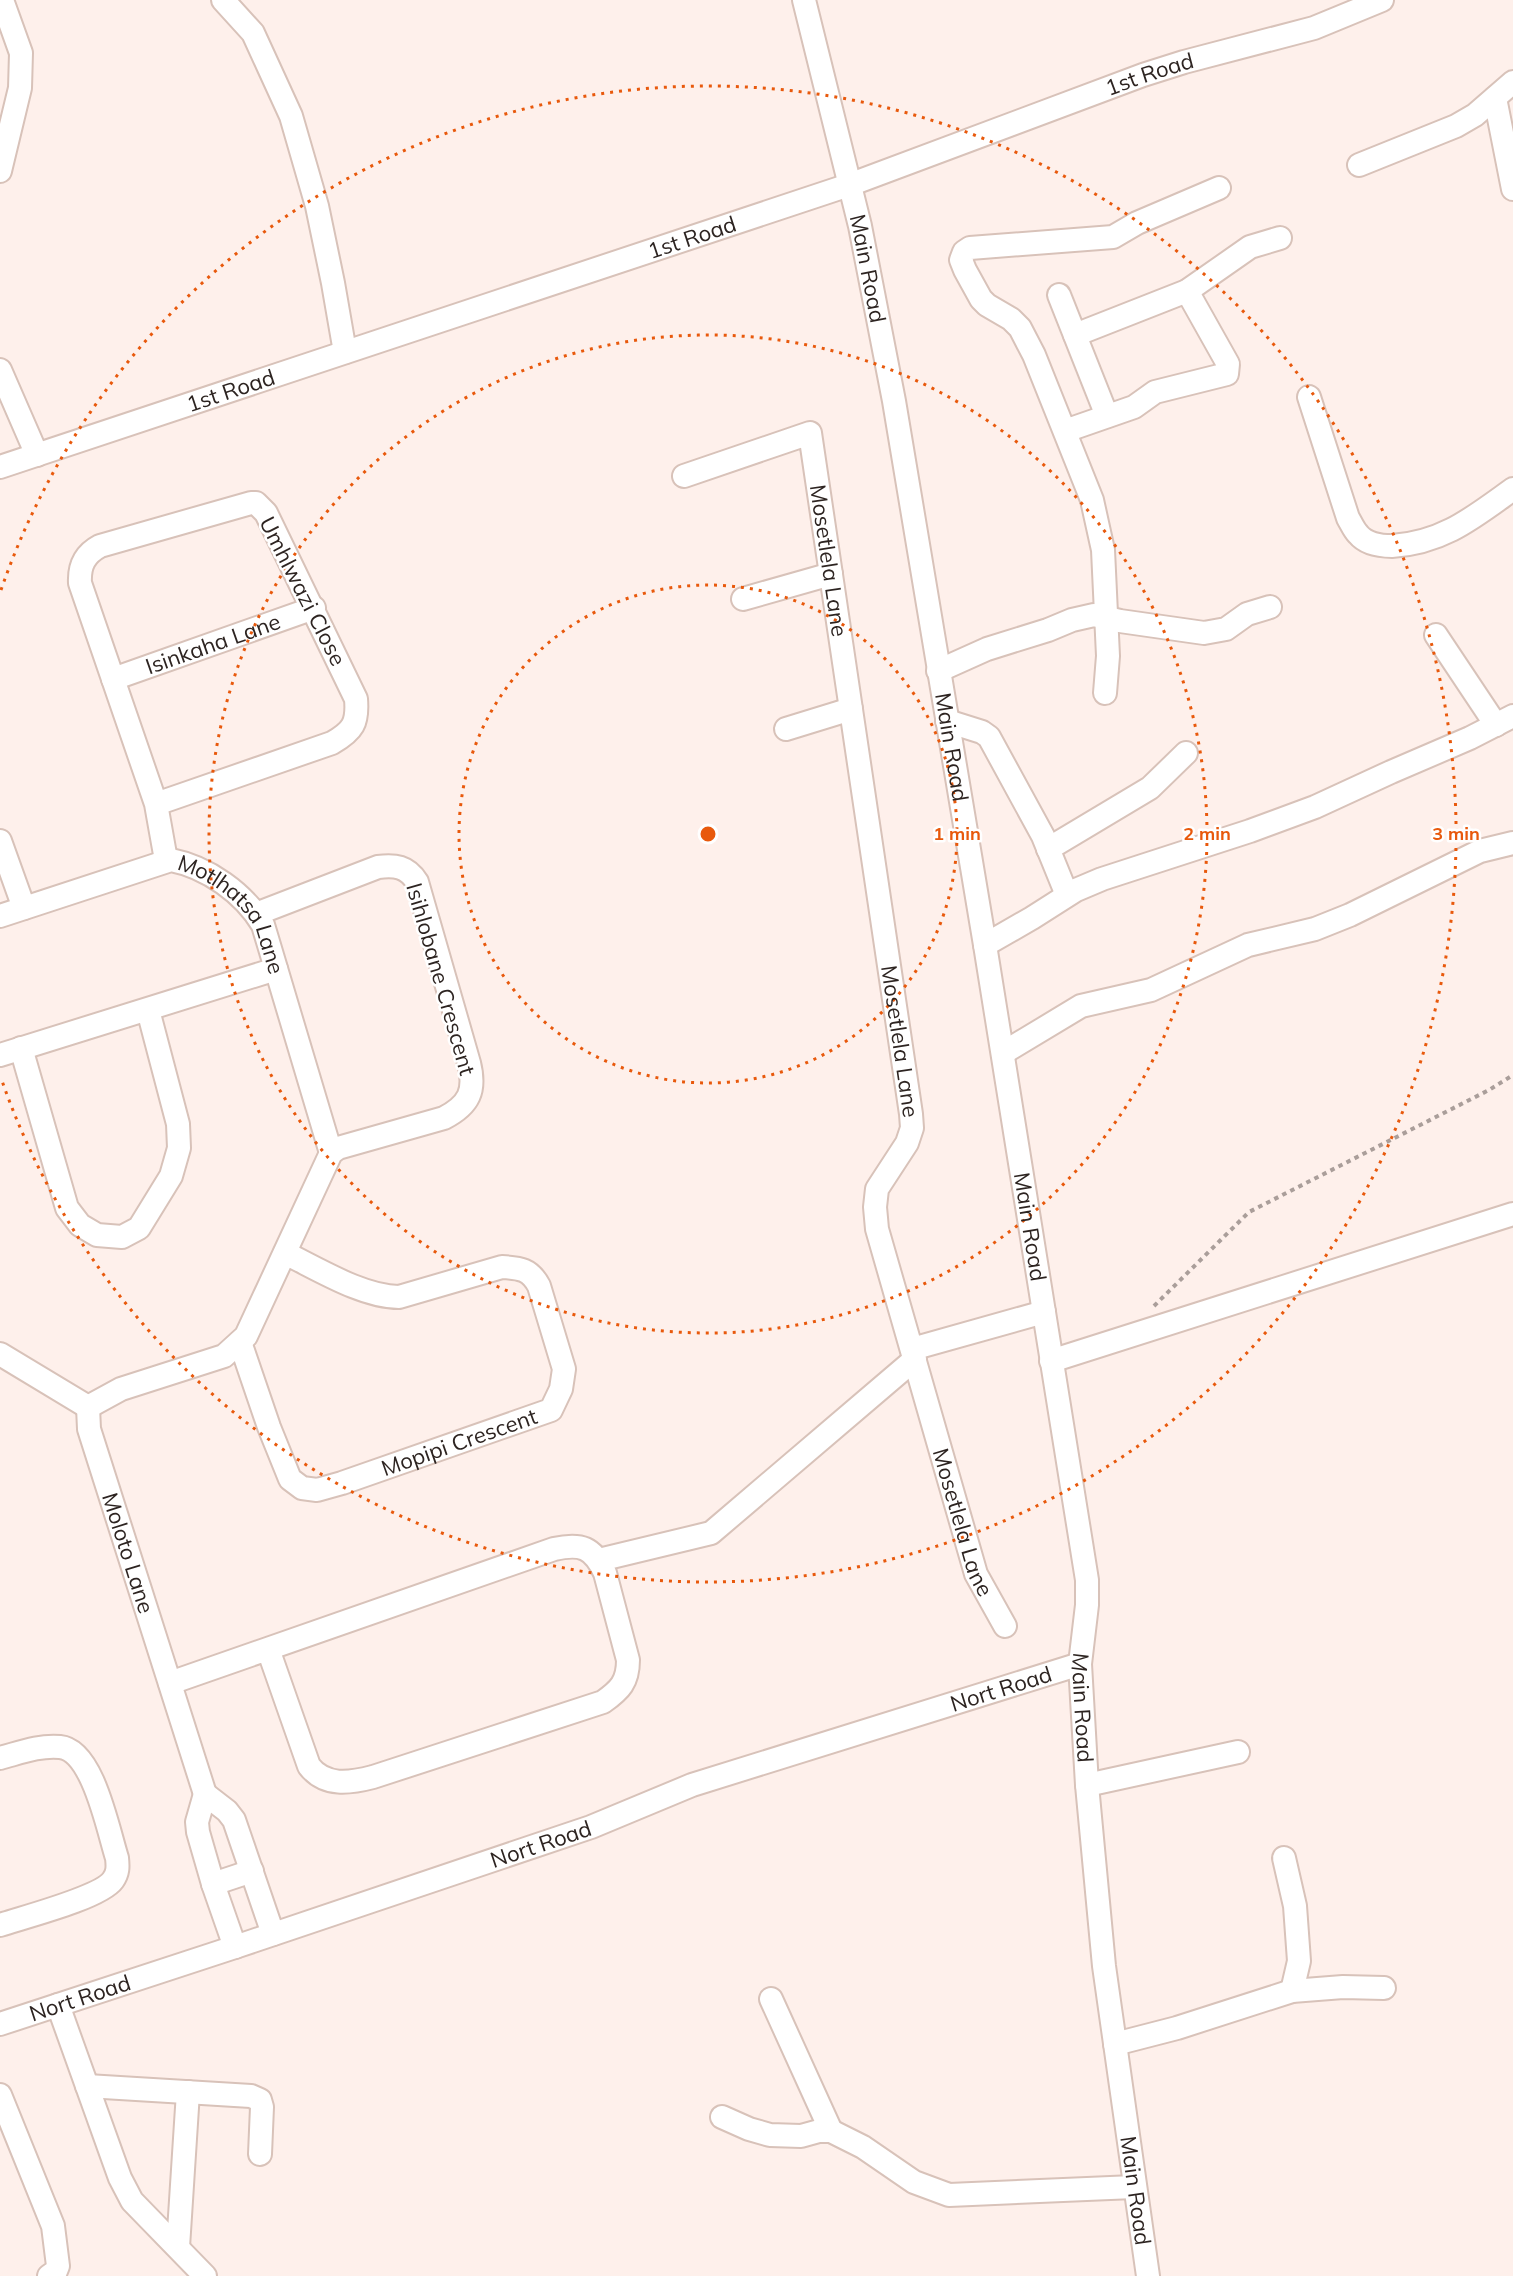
<svg xmlns="http://www.w3.org/2000/svg" width="1513" height="2276" font-family="Mulish,sans-serif">
<style>
.lines{fill:none;stroke-linecap:round;stroke-linejoin:round}
.minor-casing{stroke:#d8c2b9;stroke-width:26}
.path{stroke:#aa9e9a;stroke-width:4;stroke-dasharray:4.5 4.5;stroke-linecap:butt}
.minor{stroke:#fff;stroke-width:22}
.ring{fill:none;stroke:#e8590c;stroke-width:3;stroke-dasharray:3 6}
.labels{text-anchor:middle;stroke-width:5;stroke-linejoin:round;paint-order:stroke}
.street-label{font-size:22px;fill:#2d2421;stroke:#fff}
.centre{fill:#e8590c;stroke:#fff;stroke-width:3}
.ring-label{font-size:18px;text-anchor:middle;font-weight:bold;fill:#e8590c;stroke:#fff;stroke-width:5;stroke-linejoin:round;paint-order:stroke}
</style>
<rect width="100%" height="100%" fill="#fef0eb"/>
<g class="lines">
<defs>
<g id="minor">
<path d="M223 0 253 33 291 116 317 206 333 283 345 352"/>
<path id="s1" d="M804 0 860 226 894 401 985 945 1087 1580V1605L1080 1664 1087 1785 1104 1966 1148 2276"/>
<path d="M1495 98 1513 189"/>
<path d="M1359 165 1456 126 1475 115 1513 82"/>
<path d="M0 171 20 88 21 53 2 0"/>
<path d="M1059 295 1107 416"/>
<path d="M1075 335 1187 291 1250 247 1280 238"/>
<path d="M0 370 37 455"/>
<path d="M1309 397 1348 518C1351 523 1354 530 1358 534 1366 544 1380 546 1392 546 1443 543 1474 517 1513 489"/>
<path d="M1065 431 1134 407 1155 392 1227 374 1228 364 1187 291"/>
<path id="s2" d="M0 467 849 185 1143 75 1184 62 1314 28 1382 0"/>
<path id="s3" d="M684 476 810 433 911 1114 912 1128 907 1143 877 1189 875 1207 877 1229 976 1574 1005 1626"/>
<path d="M743 599 831 574"/>
<path d="M1436 635 1496 725"/>
<path d="M938 671 987 649 1048 630 1072 620 1094 615 1120 621 1204 633 1226 629 1247 614 1270 607"/>
<path id="s4" d="M113 679 314 608"/>
<path d="M1105 693 1108 656 1103 550 1092 500 1034 355 1020 328 1011 319 987 305 981 299 965 270 961 260 964 252 970 248 1113 237 1137 223 1219 188"/>
<path d="M947 721 982 732 989 737 1043 836 1067 895"/>
<path d="M786 729 851 709"/>
<path d="M156 804 332 743C353 731 358 723 356 699L266 513 256 503H251L100 546C85 554 79 565 80 583L156 804 166 860"/>
<path d="M0 841 24 908"/>
<path d="M1048 849 1150 788 1186 753"/>
<path id="s5" d="M0 916 171 860C207 867 244 893 263 925L331 1153"/>
<path d="M985 945 1032 918 1076 890 1102 879 1250 831 1315 807 1391 772 1470 738 1513 716"/>
<path d="M21 1048 67 1208 80 1225 97 1235 122 1237 139 1228 171 1176 179 1148 178 1124 148 1010"/>
<path d="M1003 1053 1081 1006 1151 990 1248 945 1315 929 1350 915 1480 851 1513 843"/>
<path d="M0 1055 276 969"/>
<path id="s6" d="M240 1342 269 1427 290 1479 302 1488 317 1490 342 1483 551 1410 561 1389 564 1369 539 1286C530 1269 520 1268 502 1267L399 1297C363 1297 318 1269 285 1253"/>
<path d="M912 1349 1044 1312"/>
<path d="M0 1354 88 1407"/>
<path d="M1051 1361 1513 1214"/>
<path d="M88 1407 121 1389 224 1356 246 1336 331 1153 338 1148 444 1118C469 1105 476 1091 469 1063L417 882C407 866 395 865 378 867L256 914"/>
<path id="s7" d="M88 1407 89 1429 205 1794"/>
<path d="M599 1560 711 1533 915 1359"/>
<path d="M170 1683 554 1549C581 1543 593 1547 605 1573L628 1660C628 1682 620 1690 603 1702L373 1777C350 1783 325 1787 309 1766L268 1649"/>
<path d="M0 1758C19 1753 39 1745 60 1747 93 1750 108 1830 117 1858 118 1867 118 1873 113 1880 100 1898 24 1917 0 1925"/>
<path d="M1087 1785 1238 1752"/>
<path d="M205 1794 197 1822 198 1832 213 1884 235 1947"/>
<path d="M205 1794 227 1811 234 1820 273 1934"/>
<path d="M1284 1858 1295 1906 1299 1961 1292 1991"/>
<path d="M213 1884 252 1871"/>
<path d="M771 1999 831 2131"/>
<path d="M58 2005 120 2178 132 2201 205 2276"/>
<path id="s8" d="M0 2024 235 1947 591 1827 692 1785 1080 1664"/>
<path d="M1115 2044 1177 2028 1292 1991 1343 1987 1384 1988"/>
<path d="M87 2086 251 2096 260 2100 262 2107 260 2154"/>
<path d="M0 2095 53 2226 58 2266 56 2271 49 2276"/>
<path d="M722 2117 749 2129 770 2135 801 2136 819 2131H831L863 2147 914 2182 949 2195 1134 2187"/>
<path d="M178 2247 188 2092"/>
</g>
</defs>
<use href="#minor" class="minor-casing"/>
<path class="path" d="M1154 1306 1249 1212 1489 1090 1513 1075"/>
<use href="#minor" class="minor"/>
</g>
<g class="ring">
<circle cx="708" cy="834" r="249"/>
<circle cx="708" cy="834" r="499"/>
<path d="M1 590A748 748 0 1 1 1 1078"/>
</g>
<g class="labels">
<g class="street-label">
<text dy="8" stroke="none"><textPath href="#s2" startOffset="1215">1st Road</textPath></text>
<text dy="8" stroke="none"><textPath href="#s2" startOffset="729">1st Road</textPath></text>
<text dy="8" stroke="none"><textPath href="#s1" startOffset="276">Main Road</textPath></text>
<text dy="8" stroke="none"><textPath href="#s2" startOffset="243">1st Road</textPath></text>
<text dy="8" stroke="none"><textPath href="#s3" startOffset="262">Mosetlela Lane</textPath></text>
<text transform="translate(303 591) rotate(63)" y="8">Umhlwazi Close</text>
<text dy="8" stroke="none"><textPath href="#s4" startOffset="106">Isinkaha Lane</textPath></text>
<text dy="8" stroke="none"><textPath href="#s1" startOffset="762">Main Road</textPath></text>
<text dy="8" stroke="none"><textPath href="#s5" startOffset="267">Motlhatsa Lane</textPath></text>
<text transform="translate(441 979) rotate(74)" y="8">Isihlobane Crescent</text>
<text dy="8" stroke="none"><textPath href="#s3" startOffset="748">Mosetlela Lane</textPath></text>
<text dy="8" stroke="none"><textPath href="#s1" startOffset="1248">Main Road</textPath></text>
<text dy="8" stroke="none"><textPath href="#s6" startOffset="326">Mopipi Crescent</textPath></text>
<text dy="8" stroke="none"><textPath href="#s3" startOffset="1252">Mosetlela Lane</textPath></text>
<text dy="8" stroke="none"><textPath href="#s7" startOffset="152">Moloto Lane</textPath></text>
<text dy="8" stroke="none"><textPath href="#s8" startOffset="1056">Nort Road</textPath></text>
<text dy="8" stroke="none"><textPath href="#s1" startOffset="1734">Main Road</textPath></text>
<text dy="8" stroke="none"><textPath href="#s8" startOffset="570">Nort Road</textPath></text>
<text dy="8" stroke="none"><textPath href="#s8" startOffset="84">Nort Road</textPath></text>
<text dy="8" stroke="none"><textPath href="#s1" startOffset="2220">Main Road</textPath></text>
</g>
</g>
<circle cx="708" cy="834" r="9" class="centre"/>
<g class="ring-label">
<text x="957" y="840">1 min</text>
<text x="1207" y="840">2 min</text>
<text x="1456" y="840">3 min</text>
</g>
</svg>
